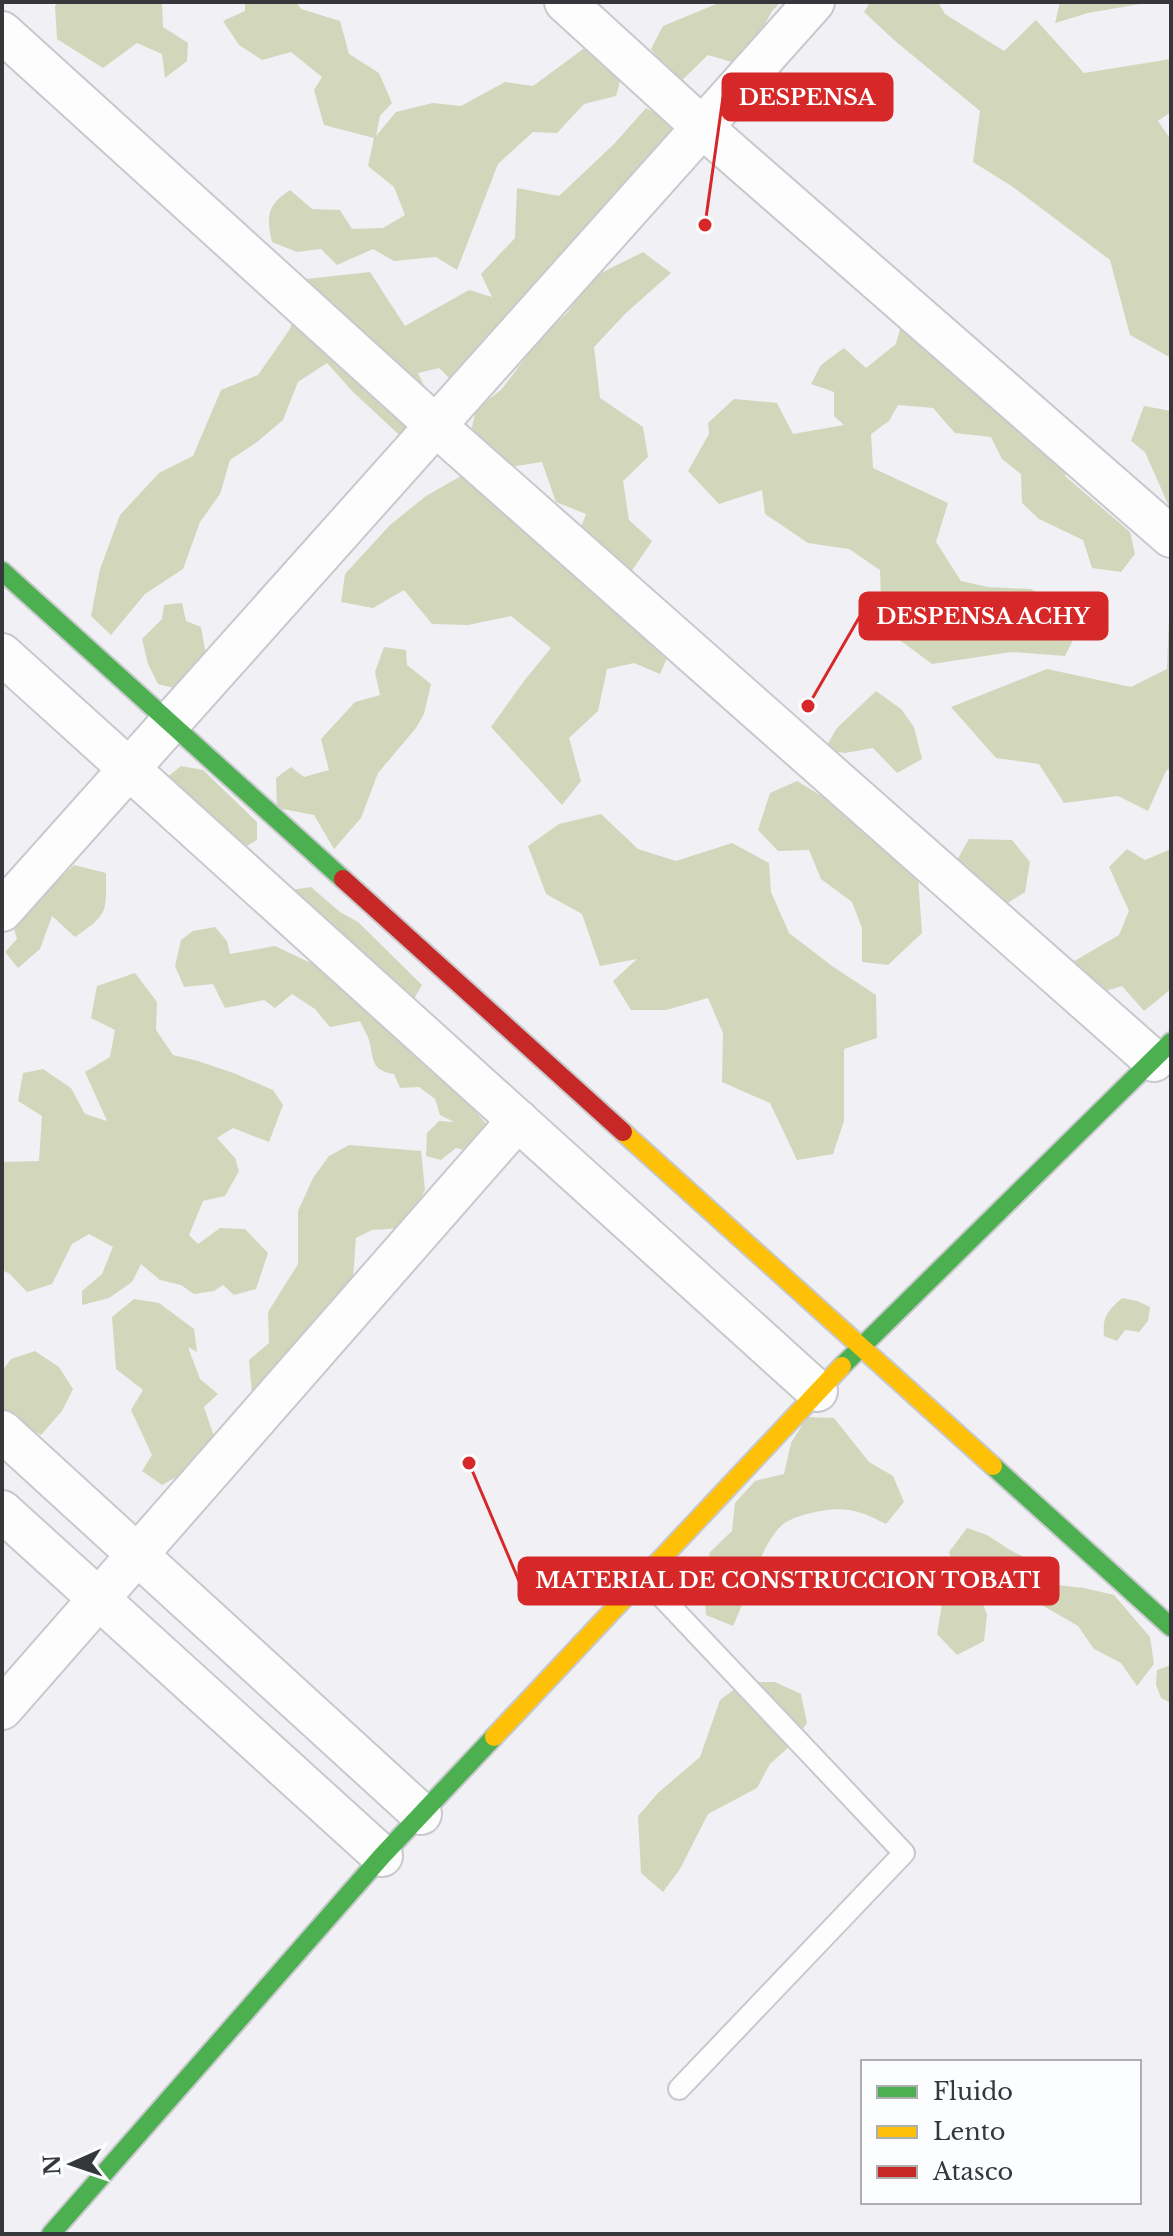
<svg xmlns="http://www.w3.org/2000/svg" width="1173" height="2236" font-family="'Libre Baskerville',serif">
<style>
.green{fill:#d2d7bb}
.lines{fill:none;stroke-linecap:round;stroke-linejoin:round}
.lane-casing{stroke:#c8c9cd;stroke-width:24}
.street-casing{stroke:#c8c9cd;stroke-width:44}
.fast-casing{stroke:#c8c9cd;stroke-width:22}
.slow-casing{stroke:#c8c9cd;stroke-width:22}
.jam-casing{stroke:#c8c9cd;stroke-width:22}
.lane{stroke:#fdfdfe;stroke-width:20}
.street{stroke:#fdfdfe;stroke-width:40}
.fast{stroke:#4caf50;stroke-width:18}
.slow{stroke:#ffc107;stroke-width:18}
.jam{stroke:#c62828;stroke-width:18}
.leader{fill:none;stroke:#d62828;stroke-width:3}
.callout-dot{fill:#d62828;stroke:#fcfdfe;stroke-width:3}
.callout{fill:#d62828;stroke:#d62828;stroke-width:3}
.callout-label{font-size:22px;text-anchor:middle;font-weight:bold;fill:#fff}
</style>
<rect width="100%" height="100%" fill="#f0f0f5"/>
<path class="green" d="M59 2H162L163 27 188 43 187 61 165 78 162 54 137 43 103 68 57 39 55 6Z
M245 2H296L301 9 340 21 349 54 379 73 392 103 380 116 376 136 396 112 433 103 461 106 505 82 533 86 598 38 624 67 616 96 584 104 557 133 533 132 498 164 457 270 436 257 394 261 373 249 337 265 321 249 297 252 272 242C266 216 267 205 290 190L312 209 340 210 352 229 383 228 405 215 394 187 368 166 374 138 324 125 314 90 322 77 291 52 262 60 239 45 223 21 245 11Z
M721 2H781L772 11 742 65 708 55 677 85 651 49 663 26Z
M870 2H938L945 14 1004 51 1036 20 1084 73 1171 59V112L1158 121 1171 140V358L1130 335 1110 260 1013 187 973 162 980 111 894 40 864 12Z
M1060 2H1142L1140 4 1088 13 1055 23Z
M646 108 689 131 636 191 614 192 609 222 456 385 439 368 418 373 437 412 408 443 353 392 327 363 298 382 283 420 257 442 230 460 220 494 200 522 183 569 145 594 111 635 91 616 100 569 120 515 159 473 193 456 221 390 258 375 290 329 306 279 370 272 405 326 469 290 492 297 481 274 515 238 517 188 559 196 614 144Z
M643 252 671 273 626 313 594 347 600 398 643 427 648 457 623 481 629 520 652 541 625 581 578 536 586 514 556 502 542 462 503 468 470 436 476 409 501 390 540 339 568 312 589 279Z
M901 325 1073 447 1065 476 1130 532 1135 554 1121 572 1092 568 1083 540 1039 519 1022 503 1021 474 1002 459 991 437 955 433 933 408 898 405 889 421 871 434 873 468 948 503 936 542 961 581 988 587 1031 589 1069 607 1083 620 1065 656 1011 652 932 664 882 627 880 570 849 549 808 543 765 514 762 490 719 504 688 471 709 434 708 423 734 399 777 403 793 434 844 425 834 416V392L811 384 821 365 844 348 866 368 896 344Z
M1144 406 1171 411V511L1145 452 1131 441Z
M468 472 520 515 555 559 607 575 680 628 660 674 634 663 607 669 598 711 569 738 581 781 562 805 491 727 524 681 551 648 511 616 468 625 432 624 404 590 373 608 341 602 345 574 390 525 426 496Z
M1170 596 1171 767 1166 771 1148 811 1118 796 1064 803 1039 764 996 758 951 707 1047 669 1131 687 1167 669Z
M182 603 186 621 201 627 208 666 178 689 158 684 148 664 142 639 162 619 164 605Z
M384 647 406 650 407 665 431 684 424 714 416 728 378 773 361 818 334 849 314 815 277 808 276 778 291 767 304 777 329 770 321 739 355 702 380 695 375 672Z
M876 691 901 709 914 727 922 759 897 773 873 748 845 753 824 750 837 728Z
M181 766 203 770 257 822V840L242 849 165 779Z
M797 781 851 814 918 877 922 933 888 965 862 962V928L852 902 821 879 809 850 778 851 758 830 770 793Z
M601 814 638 849 676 861 732 843 769 863 771 892 789 933 832 966 876 995 877 1038 844 1049V1121L833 1154 797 1160 770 1103 722 1082 723 1033 708 998 666 1010H631L613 981 637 959 600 966 582 914 546 894 528 846 559 824Z
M969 839 1012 840 1030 862 1025 892 993 912 952 869Z
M1127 849 1145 860 1171 849V989L1144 1011 1122 986 1089 996 1064 967 1119 935 1129 911 1109 867Z
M74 865 106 873C106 912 109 914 75 937L52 916 40 949 18 968 5 952 17 939 8 909 36 883H55Z
M311 887 340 912 358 922 422 985 414 999 397 991 361 961 349 941 330 933 319 913H304L291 890Z
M215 927 227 941 230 954 275 946 311 963 331 960 461 1084 472 1107 493 1132 472 1152 456 1148 441 1160 426 1156 427 1133 439 1121 454 1122 440 1115 435 1099 419 1087 400 1088 394 1074C370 1070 374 1059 369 1040 367 1034 363 1028 360 1021L330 1027 315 1009 292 994 275 1008 264 1000 225 1008 213 984 184 987 175 966 181 940 193 931Z
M135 973 157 1002 156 1030 173 1055 198 1061 236 1074 273 1090 283 1105 269 1142 233 1128 217 1138 235 1158 239 1171 225 1196 203 1201 189 1235 198 1244 220 1228 245 1229 268 1253 256 1289 234 1295 223 1285 214 1291 194 1294 181 1285 160 1280 141 1264 132 1282 109 1298 82 1305V1291L102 1274 113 1247 89 1234 72 1244 52 1284 27 1292 10 1274 2 1270V1162L39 1161 42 1116 18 1101 23 1073 43 1069 71 1088 85 1114 107 1121 85 1072 110 1057 115 1030 91 1018 97 986Z
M349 1145 421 1151 425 1190 405 1228 372 1230 356 1238 353 1278 334 1302 252 1394 249 1360 269 1343 268 1312 298 1264V1211L313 1178 329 1156Z
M1122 1298 1137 1301 1150 1307 1148 1321 1139 1332 1125 1330 1117 1341 1104 1336C1102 1316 1108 1311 1122 1298Z
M134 1299 159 1303 194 1329 197 1352 188 1347 200 1379 218 1394 204 1407 216 1442 180 1475 162 1485 142 1471 152 1455 131 1410 143 1390 116 1369 112 1317Z
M35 1351 59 1367 73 1389 62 1411 41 1435 15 1421 2 1408V1371L11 1359Z
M807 1417 834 1418 869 1462 893 1476 904 1502 886 1524C862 1512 849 1506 821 1511 809 1513 791 1517 781 1526 760 1546 746 1599 733 1626L706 1615 704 1584 710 1552 732 1531 735 1503 755 1481 784 1474 791 1443Z
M967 1528 987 1535 1010 1550 1037 1564 1057 1585 1084 1588 1114 1595 1150 1637 1154 1664 1137 1686 1121 1663 1094 1649 1078 1626 1028 1597 1004 1578 977 1587 987 1615 984 1641 957 1655 937 1634 942 1604 957 1580 949 1552Z
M1171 1665V1703L1161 1698 1156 1685 1157 1670Z
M744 1682H775L801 1694 807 1723 791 1745 770 1764 757 1788 708 1814 680 1869 663 1892 641 1873 638 1816 658 1793 700 1757 720 1700Z"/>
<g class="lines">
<defs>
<path id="lane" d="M643 1577 904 1853 679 2089"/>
<path id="street" d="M565 2 702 127 1171 537
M2 32 435 425 1154 1061
M2 654 817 1391
M2 911 814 2
M2 1431 421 1814
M2 1511 382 1856
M2 1709 518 1120"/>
<path id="fast" d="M2 571 343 879
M842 1366 1171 1042
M993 1466 1171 1627
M51 2234 382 1856 494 1737"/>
<path id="slow" d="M623 1132 993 1466
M494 1737 842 1366"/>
<path id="jam" d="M343 879 623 1132"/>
</defs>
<use href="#lane" class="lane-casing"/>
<use href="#street" class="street-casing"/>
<use href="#fast" class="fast-casing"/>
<use href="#slow" class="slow-casing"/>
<use href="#jam" class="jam-casing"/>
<use href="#lane" class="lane"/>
<use href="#street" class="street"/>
<use href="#fast" class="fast"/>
<use href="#slow" class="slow"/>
<use href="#jam" class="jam"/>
</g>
<path class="leader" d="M705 225L723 97M808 706L860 616M469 1463L519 1581"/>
<g class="callout-dot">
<circle cx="705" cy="225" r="8"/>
<circle cx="808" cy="706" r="8"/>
<circle cx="469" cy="1463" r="8"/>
</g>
<g class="callout">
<rect x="723" y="74" width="169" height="46" rx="8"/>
<rect x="860" y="593" width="247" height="46" rx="8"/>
<rect x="519" y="1558" width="539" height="46" rx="8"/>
</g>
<g class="callout-label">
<text x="807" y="105">DESPENSA</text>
<text x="983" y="624">DESPENSA ACHY</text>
<text x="788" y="1588">MATERIAL DE CONSTRUCCION TOBATI</text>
</g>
<rect width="1173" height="2236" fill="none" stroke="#36373a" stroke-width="8"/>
<rect x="861" y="2060" width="280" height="144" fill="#fcfdfe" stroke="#adaeb0" stroke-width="2"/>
<rect x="877" y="2086" width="40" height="12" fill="#4caf50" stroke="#adaeb0" stroke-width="2"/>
<text x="933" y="2100" font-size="24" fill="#36373a">Fluido</text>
<rect x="877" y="2126" width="40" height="12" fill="#ffc107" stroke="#adaeb0" stroke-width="2"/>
<text x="933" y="2140" font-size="24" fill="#36373a">Lento</text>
<rect x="877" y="2166" width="40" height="12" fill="#c62828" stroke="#adaeb0" stroke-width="2"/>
<text x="933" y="2180" font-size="24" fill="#36373a">Atasco</text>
<g transform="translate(72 2164) rotate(267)" stroke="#fcfdfe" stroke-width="6" paint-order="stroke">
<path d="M0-6L14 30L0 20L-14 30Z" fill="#36373a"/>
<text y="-12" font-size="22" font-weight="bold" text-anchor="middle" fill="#36373a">N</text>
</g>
</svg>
